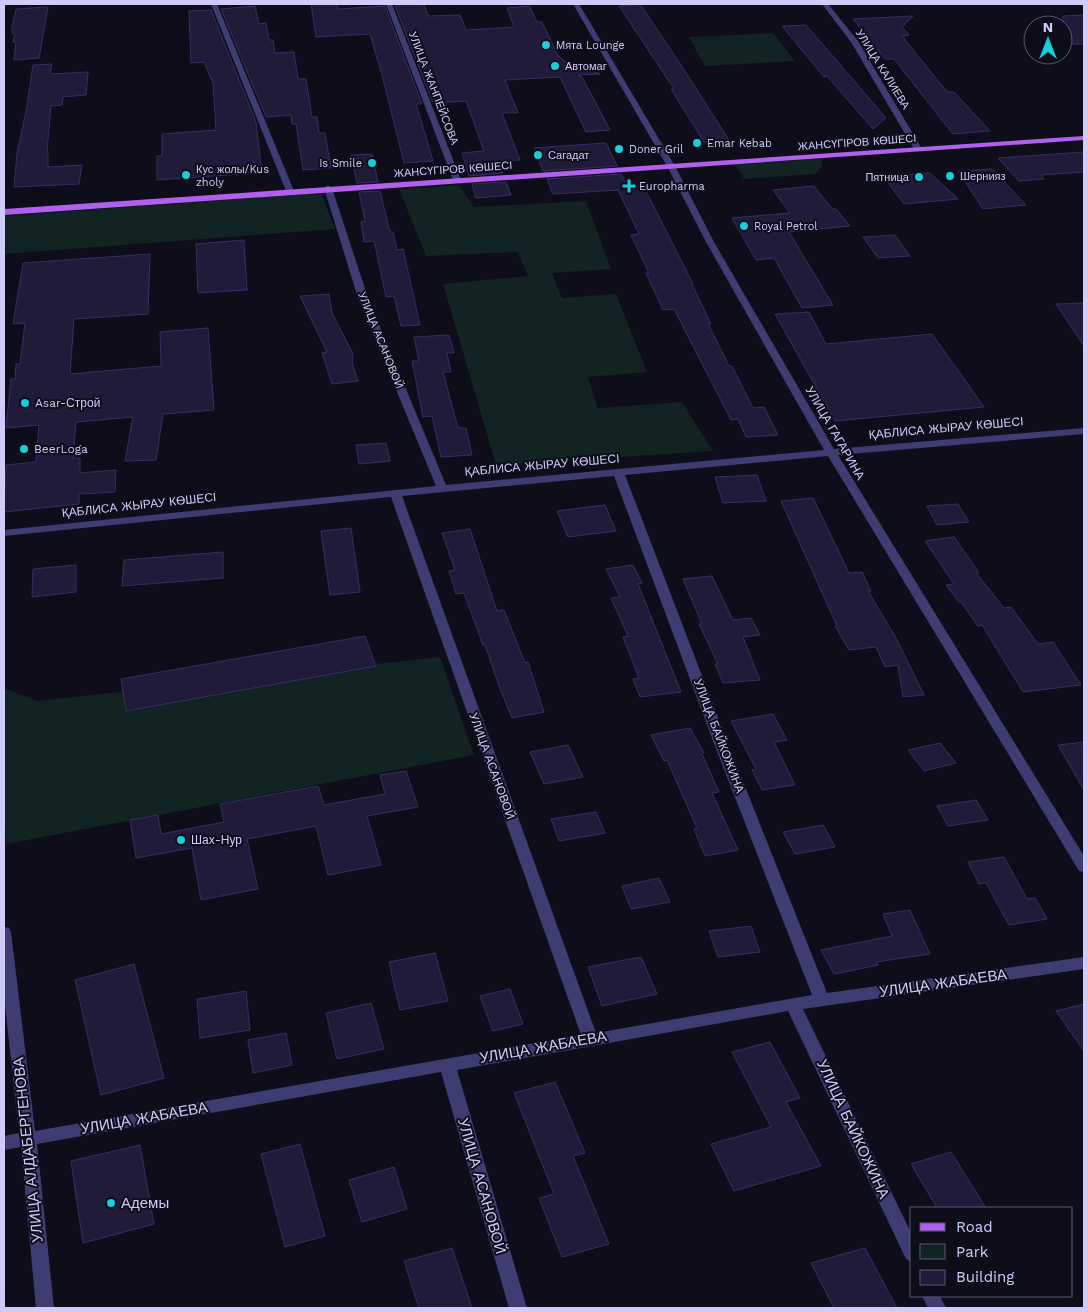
<svg xmlns="http://www.w3.org/2000/svg" width="1088" height="1312" font-family="'Work Sans',sans-serif">
<style>
.green{fill:#112322}
.building{fill:#201b39;stroke:#372f63}
.lines{fill:none;stroke-linecap:round;stroke-linejoin:round}
.minor{fill:#3d3d74;fill-rule:evenodd}
.major{fill:#b25fed;fill-rule:evenodd}
.poi-dot{fill:#18ced9;stroke:#0e0d1a;stroke-width:2}
.labels{text-anchor:middle;stroke-width:4;stroke-linejoin:round;paint-order:stroke}
.far-poi-label{font-size:11px;fill:#cfccf9;stroke:#0e0d1a;text-anchor:start}
.far-street-label{font-size:11px;fill:#cfccf9;stroke:#0e0d1a}
.poi-label{font-size:12px;fill:#cfccf9;stroke:#0e0d1a;text-anchor:start}
.street-label{font-size:12px;fill:#cfccf9;stroke:#0e0d1a}
.near-street-label{font-size:15px;fill:#cfccf9;stroke:#0e0d1a}
.near-poi-label{font-size:15px;fill:#cfccf9;stroke:#0e0d1a;text-anchor:start}
</style>
<rect width="100%" height="100%" fill="#0e0d1a"/>
<path class="green" d="M773 33 795 61 705 66 689 37Z
M822 159V166L815 174 744 179 735 164Z
M459 185 474 207 586 201 611 269 552 273 562 298 616 294 647 372 588 377 598 408 682 402 713 451 496 465 443 284 528 276 518 252 426 256 399 189Z
M321 193 335 229 4 254V216Z
M440 657 474 755 6 844 4 802V688L37 701Z"/>
<path class="building" d="M311 4H337L338 9 385 6 422 104H416L433 161 404 163 382 75 370 34 316 37Z
M398 4H424L428 16 460 15 466 30 514 27 507 8 529 6 537 22H542L557 54 564 61 600 74 578 75 582 77 610 130 586 132 560 77 505 80 518 113H502L520 160 499 161 503 173 469 176 462 153 484 151 466 101 433 103 395 6H399Z
M640 4 679 62 729 140 704 142 671 89H674L619 6Z
M255 6 259 24 266 23 269 40H273L275 53 294 52 298 79H306L312 117H317L319 133H325L331 168 303 170 296 124H292L291 115 266 117 221 9Z
M48 7 39 58 14 60 16 42H13L15 34H12V27L16 9Z
M211 10 256 122 261 166H255V173L157 180V156H162V134L216 130 213 83 204 62 191 63 189 11Z
M1084 15V44H1063V16Z
M913 16 902 27 909 35 902 36 947 92H954L990 131 953 134 894 59H885L853 19Z
M806 25 886 118 873 129 827 76 824 77 782 26Z
M52 64 50 74 88 72 86 95 63 97 62 105 51 106 47 151H48V167L82 165 79 184 14 187 17 153 26 112 33 65Z
M606 143 617 166 543 171 534 148Z
M1084 152V172L1041 175 1044 179 1019 181 998 158Z
M372 154 378 182 357 183 351 155Z
M992 169 1026 205 983 209 958 171Z
M930 173 958 199 904 204 886 180 910 178 907 175Z
M621 174 626 184 640 183 649 197 693 284H692L711 324H708L729 366H732L753 408 764 407 778 435 746 437 738 419 731 420 674 309 663 310 646 273H649L631 235 639 234 618 190 553 194 547 179Z
M506 182 511 195 476 198 472 184Z
M814 186 832 209H836L850 226 789 232 833 305 802 308 774 258 756 260 732 218 790 213 773 190Z
M380 191 387 220 390 232H393L397 250 403 249 420 325 401 326 394 296 386 297 374 241 364 242 361 222 365 221 359 192Z
M895 235 910 256 878 258 863 237Z
M244 240 247 290 198 293 196 244Z
M150 254 148 314 74 319 70 374 161 366 160 332 208 328 214 410 163 414 156 460 125 461 133 417 76 422 73 458H80V473L116 470 115 492 79 494V504L4 512 6 465 36 462 39 425 6 428 11 379H15L16 364H20L25 323 13 324 23 263Z
M329 294 332 313 353 354 352 363 358 381 332 384 322 353 327 352 300 296Z
M1084 303V346L1056 304Z
M809 312 826 344 932 334 984 407 835 421 775 314Z
M449 335 454 353H447L451 372H443L458 428H466L472 455 441 457 432 416 423 417 412 361H419L414 337Z
M386 443 390 461 359 464 356 445Z
M757 475 766 501 723 503 715 477Z
M813 498 849 573 862 572 871 591H868L896 638 924 695 903 697 898 665 885 667 876 647 849 650 835 626H837L781 501Z
M958 504 969 522 937 525 927 506Z
M605 505 616 531 568 537 557 511Z
M351 528 360 592 330 595 321 531Z
M470 529 497 611 504 610 525 663 528 662 544 712 512 718 499 686 485 645H483L464 593 456 594 449 571 455 570 442 533Z
M954 537 979 573H976L1004 608 1011 607 1038 644 1053 642 1081 685 1023 692 982 625 978 626 961 602H959L946 585 954 584 925 541Z
M223 552V578L122 586 124 560Z
M76 565V592L32 597 33 569Z
M633 565 642 583 638 584 681 692 640 697 633 679 639 678 623 637 628 636 611 598 620 597 606 569Z
M712 576 733 620 751 618 760 635 743 637 760 680 723 683 715 664H718L699 624H702L683 579Z
M365 636 376 666 126 711 121 679Z
M773 714 787 740 774 742 795 785 762 790 752 770 756 769 731 721Z
M690 728 704 753 702 754 719 792 712 793 738 850 705 856 694 829 697 828 667 760 664 761 651 735Z
M1084 742V790L1058 745Z
M940 743 956 763 924 771 908 750Z
M568 745 583 777 544 784 530 752Z
M406 771 418 807 367 816 381 865 328 875 316 826 247 839 258 889 201 900 192 848 136 858 130 820 158 815 161 834 224 822 220 804 318 786 324 805 385 794 380 775Z
M976 800 988 820 948 826 937 806Z
M596 812 605 833 559 841 551 819Z
M823 825 835 847 795 854 783 832Z
M1004 857 1027 899 1035 898 1047 919 1009 925 986 883 979 884 968 862Z
M659 878 670 902 631 909 622 886Z
M910 910 930 954 876 962 878 965 834 974 821 950 892 936 883 914Z
M751 926 760 952 718 957 709 931Z
M435 953 448 1001 400 1010 389 962Z
M641 957 657 994 602 1006 588 967Z
M134 964 164 1078 101 1095 75 980Z
M510 989 523 1024 493 1031 480 996Z
M246 991 250 1030 200 1038 197 999Z
M371 1003 384 1049 337 1059 326 1013Z
M1084 1004V1051L1056 1011Z
M286 1033 292 1065 253 1073 248 1040Z
M770 1042 800 1098 786 1102 821 1166 734 1191 711 1144 771 1127 732 1052Z
M555 1082 585 1153 573 1156 609 1244 562 1257 539 1198 554 1194 514 1093Z
M300 1144 325 1236 285 1247 261 1154Z
M140 1145 154 1224 83 1243 71 1161Z
M951 1152 986 1208H937L911 1164Z
M394 1167 407 1209 362 1222 349 1180Z
M452 1248 472 1308H419L404 1261Z
M865 1248 897 1308H834L811 1263Z"/>
<g class="lines">
<path class="minor" d="M211 4H217L294 191 293 193 286 191Z
M386 4H392L461 180 460 182 453 180Z
M573 4H579L675 166 714 242 834 449 1084 428V434L838 455 1084 856V872L1079 871 828 456 625 475 729 746 827 993 1084 957V969L803 1009 912 1235V1262L906 1259 788 1011 457 1070 527 1308H509L441 1072 37 1144 54 1308H36L21 1147 4 1150V1136L19 1133 4 996V927L9 928 11 932 35 1131 581 1035 391 497 4 536V530L436 486 358 298 324 188 328 185 332 188 368 298 446 485 824 450 706 242 667 166ZM614 476 715 746 812 995 596 1033 402 496Z
M822 4H828L858 41 922 149 921 151 914 149 851 42Z
M922 1296H940L946 1308H928Z"/>
<path class="major" d="M1084 136V140L4 215V209Z"/>
</g>
<g class="poi-dot">
<circle cx="546" cy="45" r="5"/>
<circle cx="555" cy="66" r="5"/>
<circle cx="697" cy="143" r="5"/>
<circle cx="619" cy="149" r="5"/>
<circle cx="538" cy="155" r="5"/>
<circle cx="372" cy="163" r="5"/>
<circle cx="186" cy="175" r="5"/>
<circle cx="950" cy="176" r="5"/>
<circle cx="919" cy="177" r="5"/>
<path d="M626.5 178.5h5v5h5v5h-5v5h-5v-5h-5v-5h5z"/>
<circle cx="744" cy="226" r="5"/>
<circle cx="25" cy="403" r="5"/>
<circle cx="24" cy="449" r="5"/>
<circle cx="181" cy="840" r="5"/>
<circle cx="111" cy="1203" r="5"/>
</g>
<g class="labels">
<g class="far-poi-label">
<text x="556" y="49">Мята Lounge</text>
<text x="565" y="70">Автомаг</text>
<text x="707" y="147">Emar Kebab</text>
<text x="629" y="153">Doner Gril</text>
<text x="548" y="159">Сагадат</text>
<text x="362" y="167" text-anchor="end">Is Smile</text>
<text x="196" y="173">Кус жолы/Kus<tspan x="196" dy="13">zholy</tspan></text>
<text x="960" y="180">Шернияз</text>
<text x="909" y="181" text-anchor="end">Пятница</text>
<text x="639" y="190">Europharma</text>
<text x="754" y="230">Royal Petrol</text>
</g>
<g class="far-street-label">
<text transform="translate(883 69) rotate(58)" y="4">УЛИЦА КАЛИЕВА</text>
<text transform="translate(434 88) rotate(69)" y="4">УЛИЦА ЖАНПЕЙСОВА</text>
<text transform="translate(857 142) rotate(-4)" y="4">ЖАНСҮГІРОВ КӨШЕСІ</text>
<text transform="translate(453 169) rotate(-4)" y="4">ЖАНСҮГІРОВ КӨШЕСІ</text>
<text transform="translate(381 340) rotate(68)" y="4">УЛИЦА АСАНОВОЙ</text>
</g>
<g class="poi-label">
<text x="35" y="407">Asar-Строй</text>
<text x="34" y="453">BeerLoga</text>
<text x="191" y="844">Шах-Нур</text>
</g>
<g class="street-label">
<text transform="translate(946 428) rotate(-5)" y="4">ҚАБЛИСА ЖЫРАУ КӨШЕСІ</text>
<text transform="translate(835 433) rotate(60)" y="4">УЛИЦА ГАГАРИНА</text>
<text transform="translate(542 465) rotate(-5)" y="4">ҚАБЛИСА ЖЫРАУ КӨШЕСІ</text>
<text transform="translate(139 505) rotate(-6)" y="4">ҚАБЛИСА ЖЫРАУ КӨШЕСІ</text>
<text transform="translate(719 736) rotate(69)" y="4">УЛИЦА БАЙКОЖИНА</text>
<text transform="translate(492 766) rotate(70)" y="4">УЛИЦА АСАНОВОЙ</text>
</g>
<g class="near-street-label">
<text transform="translate(943 983) rotate(-8)" y="5">УЛИЦА ЖАБАЕВА</text>
<text transform="translate(543 1047) rotate(-10)" y="5">УЛИЦА ЖАБАЕВА</text>
<text transform="translate(144 1118) rotate(-10)" y="5">УЛИЦА ЖАБАЕВА</text>
<text transform="translate(853 1129) rotate(65)" y="5">УЛИЦА БАЙКОЖИНА</text>
<text transform="translate(28 1150) rotate(-96)" y="5">УЛИЦА АЛДАБЕРГЕНОВА</text>
<text transform="translate(482 1186) rotate(74)" y="5">УЛИЦА АСАНОВОЙ</text>
</g>
<g class="near-poi-label">
<text x="121" y="1208">Адемы</text>
</g>
</g>
<rect width="1088" height="1312" fill="none" stroke="#cfccf9" stroke-width="10"/>
<rect x="910" y="1207" width="162" height="90" fill="#0e0d1a" stroke="#5b5973"/>
<rect x="920" y="1223" width="25" height="8" fill="#b25fed" stroke="#5b5973"/>
<text x="956" y="1232" font-size="15" fill="#cfccf9">Road</text>
<rect x="920" y="1244" width="25" height="15" fill="#112322" stroke="#5b5973"/>
<text x="956" y="1257" font-size="15" fill="#cfccf9">Park</text>
<rect x="920" y="1270" width="25" height="15" fill="#201b39" stroke="#5b5973"/>
<text x="956" y="1282" font-size="15" fill="#cfccf9">Building</text>
<g transform="translate(1048 40)"><circle r="24" fill="#0e0d1a" stroke="#5b5973"/>
<path d="M0-4L9 19L0 12L-9 19Z" fill="#18ced9"/>
<text y="-8" font-size="14" font-weight="bold" text-anchor="middle" fill="#cfccf9">N</text>
</g>
</svg>
